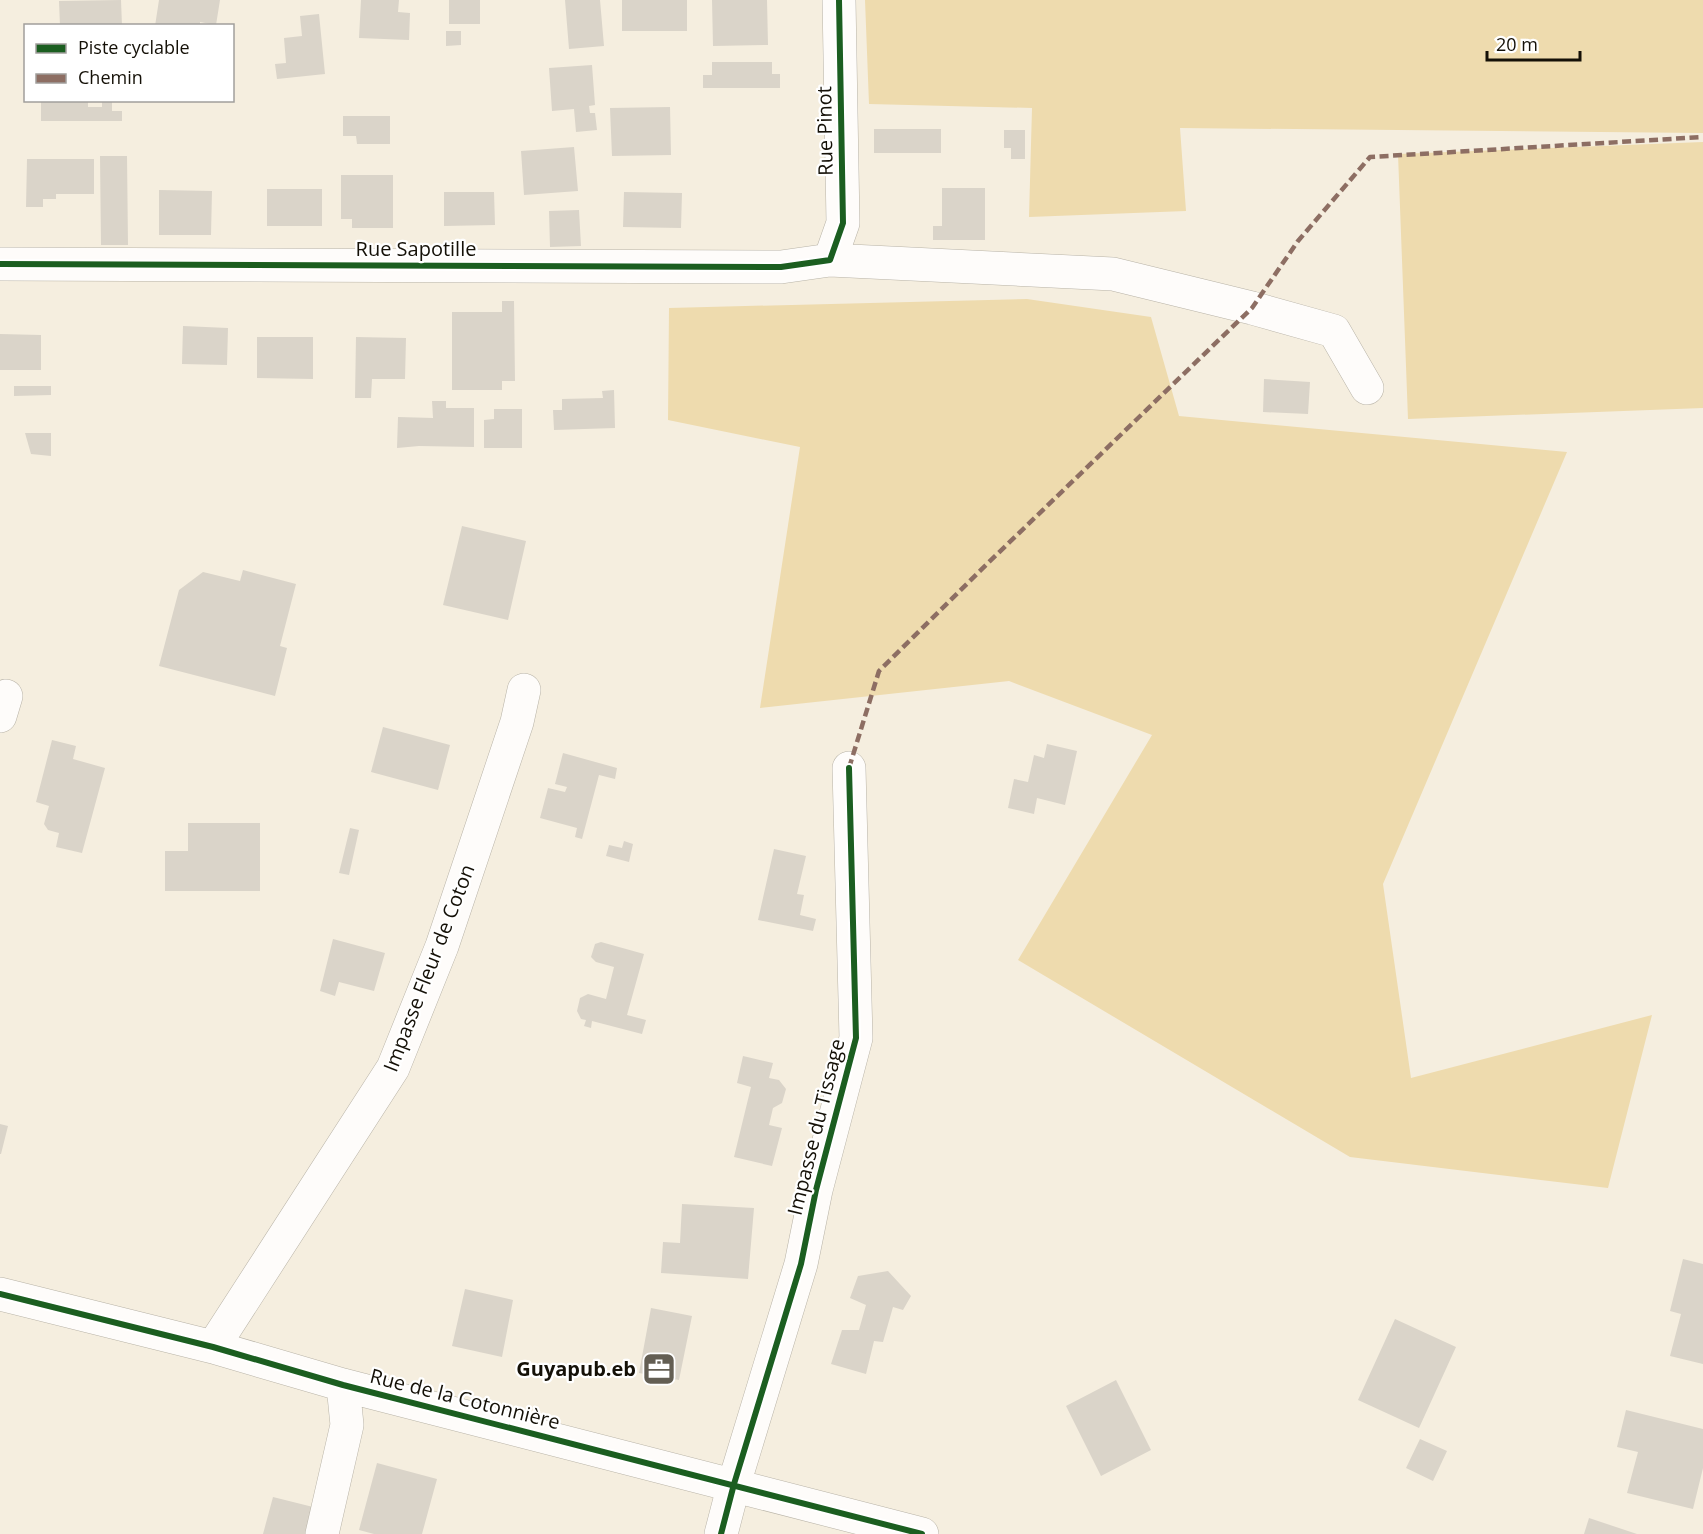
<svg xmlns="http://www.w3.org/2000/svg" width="1703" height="1534" font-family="'Open Sans',sans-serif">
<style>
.green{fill:#eedbae}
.building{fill:#dad4c9}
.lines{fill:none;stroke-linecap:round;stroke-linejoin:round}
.minor-casing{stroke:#b8b3a7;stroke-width:34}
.minor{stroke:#fefcfa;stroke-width:33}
.quiet{stroke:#8d6e63;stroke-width:4.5;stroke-dasharray:9 4.5;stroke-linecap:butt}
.cycleway-casing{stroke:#fff;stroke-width:10}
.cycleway{stroke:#1b5e20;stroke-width:6}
.labels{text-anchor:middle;stroke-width:4.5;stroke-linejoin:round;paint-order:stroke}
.street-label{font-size:20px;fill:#141007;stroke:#fff}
.poi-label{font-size:20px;font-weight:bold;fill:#141007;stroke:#fff;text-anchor:end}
</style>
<rect width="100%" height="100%" fill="#f5eedf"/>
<path class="green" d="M865 0H1703V133L1180 128 1186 211 1029 217 1032 108 869 104Z
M1703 142V408L1408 419 1398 154Z
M1027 299 1151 317 1179 416 1567 452 1383 884 1411 1078 1652 1015 1608 1188 1350 1157 1018 960 1152 735 1009 681 760 708 800 447 668 420 669 308Z"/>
<path class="building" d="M121 0 122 26H60L59 1Z
M159 0H220L216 25 200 22V26H155Z
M361 0H399L398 12 410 13 409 40 359 38Z
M449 0H480V24H449Z
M565 0H600L604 46 569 49Z
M622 0H687V31H622Z
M712 0H767L768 45 713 46Z
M319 14 325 74 277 79 275 64 286 63 284 38 302 36 300 16Z
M446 31H461V45L446 46Z
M712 62H772V74H780V88H703V75H712Z
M592 65 595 105 589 106 590 113H595L597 130 576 132 574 109 552 111 549 68Z
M41 100H88V107H102V102H112V111H122V121H41Z
M670 107 671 155 612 156 610 108Z
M343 116H390V144H357L356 136H343Z
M874 129H941V153H874Z
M1004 130H1025V159H1011V148H1004Z
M574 147 578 191 524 195 521 151Z
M100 156H127L128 245H101Z
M27 159H94V194H56V199H43V207H26Z
M341 175H393V228H352V219H341Z
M942 188H985V240H933V226H942Z
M267 189H322V226H267Z
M159 190 212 191 211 235H159Z
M444 192H494L495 225 444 226Z
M624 192 682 193 681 228 623 227Z
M579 210 581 246 550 247 549 211Z
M502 301H514L515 381H502V390H452V312H502Z
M183 326 228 328 227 365 182 364Z
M0 334 41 335V370H0Z
M257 337H313V379L257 378Z
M356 337 406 338 405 379H372L371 398H355Z
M1264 379 1310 382 1308 414 1263 412Z
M14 386H51V395L14 396Z
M614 390 615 428 554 430 553 410H562V399L603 398 602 391Z
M432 401H446V408H474V447L419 446 397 448 398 417 433 418Z
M494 409H522V448H484V420L494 419Z
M25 433H51V456L31 454Z
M462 526 526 541 508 620 443 605Z
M243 570 296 584 280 646 287 648 275 696 159 666 179 590 203 572 240 581Z
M383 727 450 745 438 790 371 772Z
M52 740 76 746 73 759 105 768 82 853 56 847 59 833 48 830 44 824 49 806 36 802Z
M1047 744 1077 751 1065 805 1037 798 1034 814 1008 808 1014 779 1028 782 1034 755 1044 758Z
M563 753 617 768 615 779 599 775 582 839 575 837 577 828 540 818 548 788 565 792 567 787 555 784Z
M188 823H260V891H165V851H188Z
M350 828 359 830 349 875 339 873Z
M624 841 633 844 629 862 606 856 609 845 622 848Z
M774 849 806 856 797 894 804 895 800 915 816 919 813 931 758 920Z
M333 939 385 953 374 991 339 982 335 996 320 991Z
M601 942 644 954 627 1015 646 1020 642 1034 592 1021 591 1028 584 1026 586 1020 581 1019 577 1011 580 998 588 994 606 999 614 967 596 962 591 957 595 944Z
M743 1056 773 1063 769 1078 779 1080 786 1089 782 1103 773 1108 769 1125 782 1128 772 1166 734 1157 751 1087 737 1083Z
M0 1124 8 1126 1 1154H0Z
M682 1204 754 1208 748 1279 661 1273 663 1242 680 1243Z
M1683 1259 1703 1264V1364L1670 1356 1681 1314 1670 1311Z
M888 1271 911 1296 903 1310 893 1307 883 1342 874 1341 866 1374 831 1364 842 1330H859L866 1305 850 1298 858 1276Z
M465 1289 513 1300 502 1357 452 1346Z
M651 1308 692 1316 679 1380 639 1373Z
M1395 1319 1456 1347 1419 1428 1358 1400Z
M1116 1380 1151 1450 1101 1476 1066 1406Z
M1626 1410 1703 1429V1468L1693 1509 1627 1493 1638 1452 1617 1447Z
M1420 1439 1447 1451 1433 1481 1406 1468Z
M377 1463 437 1479 422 1534H374L359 1530Z
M273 1497 321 1509 314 1534H263Z
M1589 1518 1637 1534H1584Z"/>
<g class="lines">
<defs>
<path id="minor" d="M830 260 843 223 839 0
M0 264 781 267 830 260 1113 274 1252 308 1334 331 1367 388
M0 716 6 696
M0 1294 213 1347 343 1385 922 1534
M213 1347 393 1068 442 946 517 722 524 690
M322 1534 347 1425 343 1385
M721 1534 734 1484 801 1264 816 1190 856 1038 849 768"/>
</defs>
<use href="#minor" class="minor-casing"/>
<use href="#minor" class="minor"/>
<path class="quiet" d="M849 768 879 671 989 562 1252 308 1298 241 1370 157 1703 137"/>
<defs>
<path id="cycleway" d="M0 264 781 267 830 260 843 223 839 0
M0 1294 213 1347 343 1385 922 1534
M721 1534 734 1484 801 1264 816 1190 856 1038 849 768"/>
</defs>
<use href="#cycleway" class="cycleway-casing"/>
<use href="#cycleway" class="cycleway"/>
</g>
<defs>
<symbol id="office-square" viewBox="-11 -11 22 22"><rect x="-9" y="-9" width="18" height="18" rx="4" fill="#635e53" stroke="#fff"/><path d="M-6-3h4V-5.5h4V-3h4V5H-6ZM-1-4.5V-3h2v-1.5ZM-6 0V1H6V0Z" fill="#fff"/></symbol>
</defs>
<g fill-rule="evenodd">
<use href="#office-square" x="640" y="1350" width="38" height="38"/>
</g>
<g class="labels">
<g class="street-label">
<text transform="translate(825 131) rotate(-91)" y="7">Rue Pinot</text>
<text x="416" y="256">Rue Sapotille</text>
<text transform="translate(429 968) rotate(-69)" y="7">Impasse Fleur de Coton</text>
<text transform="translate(816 1127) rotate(-76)" y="7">Impasse du Tissage</text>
<text transform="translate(465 1399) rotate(14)" y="7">Rue de la Cotonnière</text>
</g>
<g class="poi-label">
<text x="636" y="1376">Guyapub.eb</text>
</g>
</g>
<rect x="24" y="24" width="210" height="78" fill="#ffffff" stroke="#a19f9c" stroke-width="1.5"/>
<rect x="36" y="44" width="30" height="9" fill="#1b5e20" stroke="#a19f9c" stroke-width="1.5"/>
<text x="78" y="54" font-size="18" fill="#141007">Piste cyclable</text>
<rect x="36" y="74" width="30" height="9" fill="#8d6e63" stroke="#a19f9c" stroke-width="1.5"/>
<text x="78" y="84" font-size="18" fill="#141007">Chemin</text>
<path d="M1487 51v9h93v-9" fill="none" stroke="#141007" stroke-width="3"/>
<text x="1496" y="51" font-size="18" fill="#141007" stroke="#ffffff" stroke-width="4.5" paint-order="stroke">20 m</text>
</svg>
